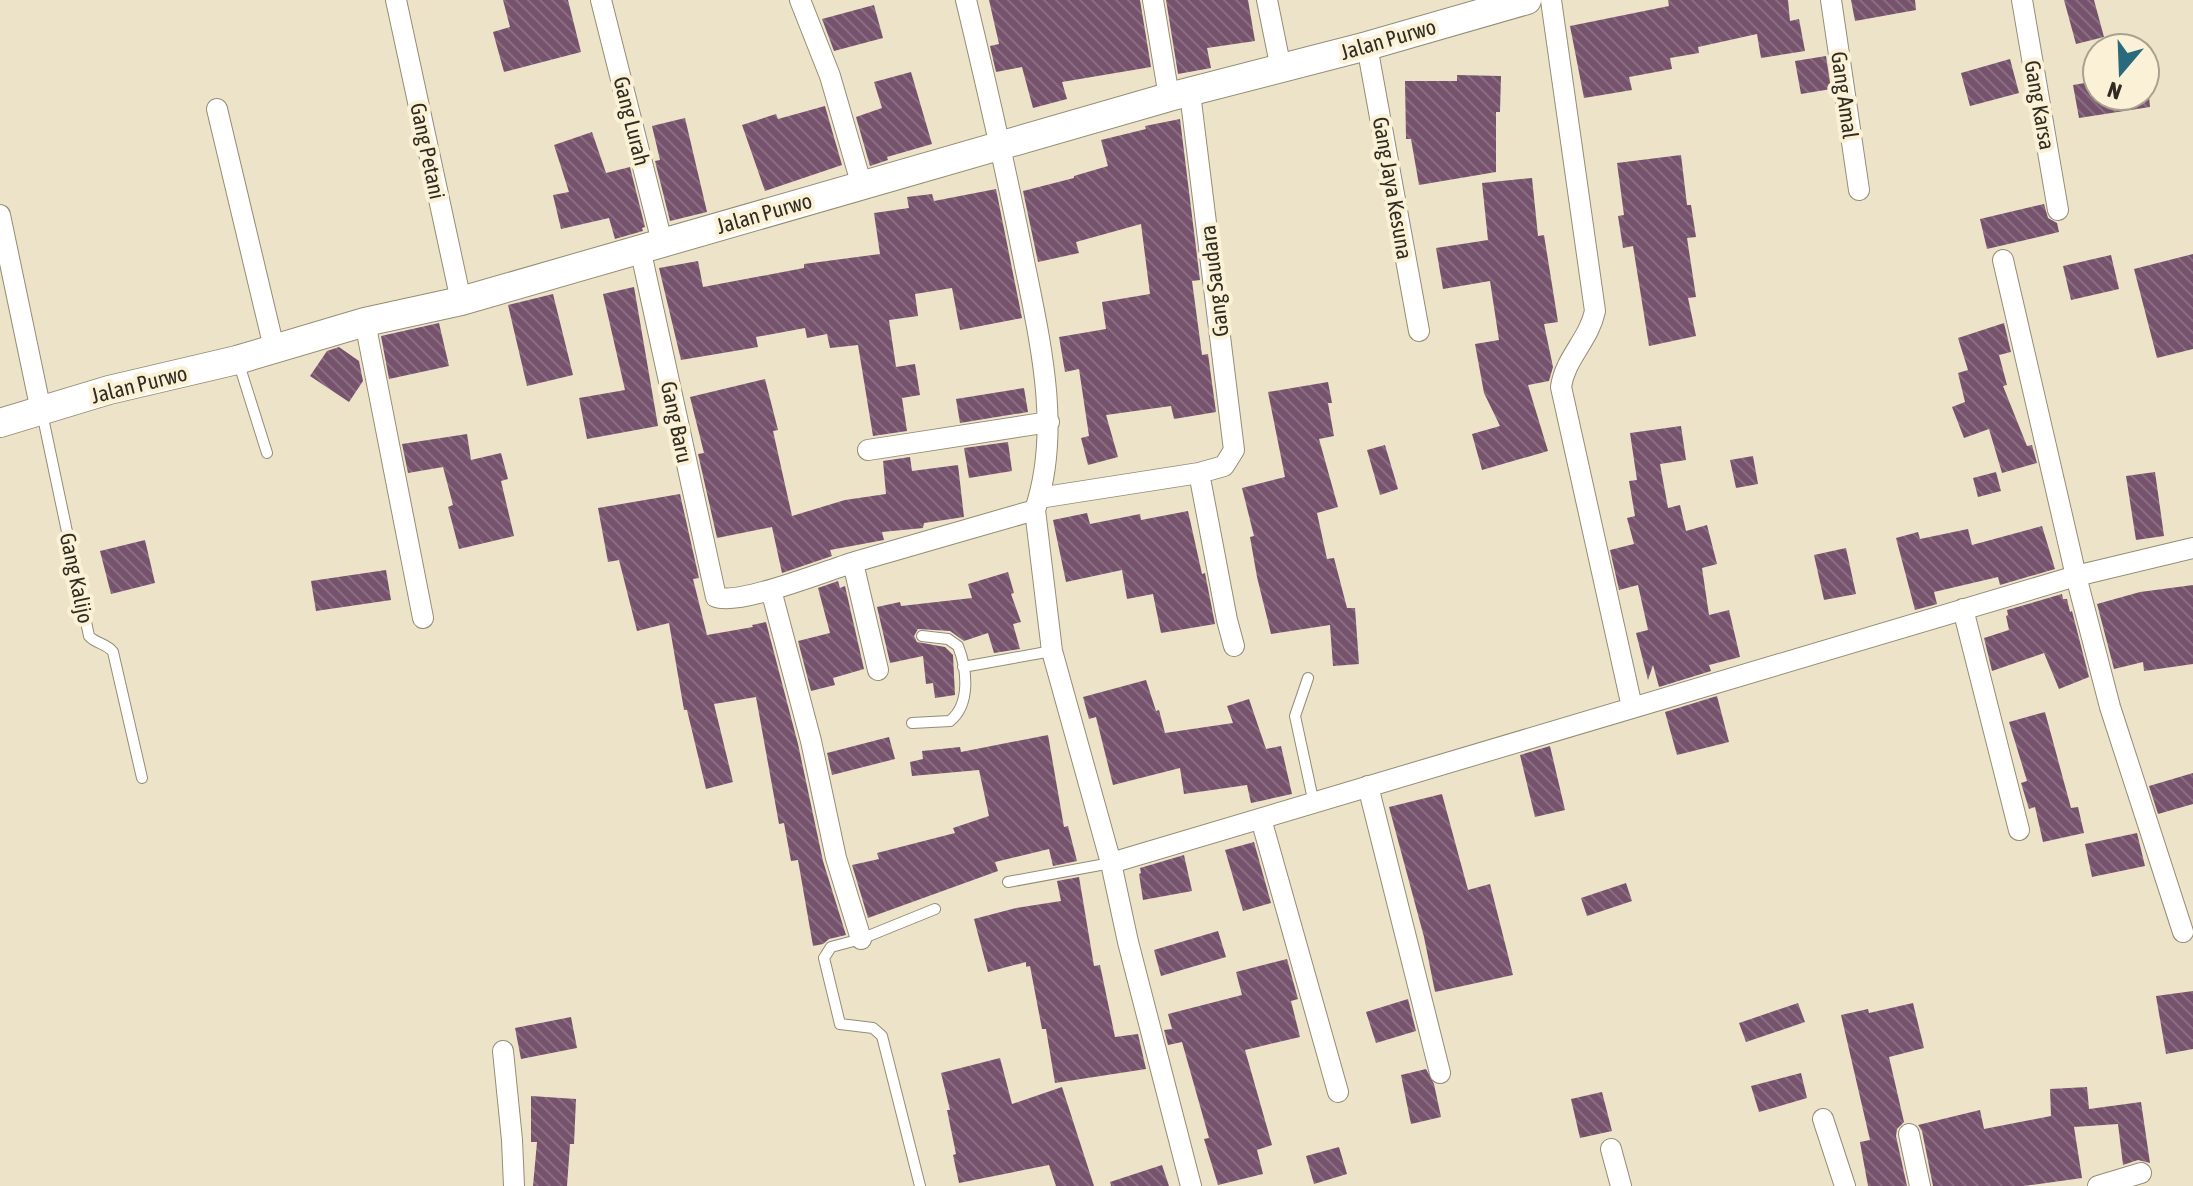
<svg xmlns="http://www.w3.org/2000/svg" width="2193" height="1186" font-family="'Asap Condensed',sans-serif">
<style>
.building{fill:url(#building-back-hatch)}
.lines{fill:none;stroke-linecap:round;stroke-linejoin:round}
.lane-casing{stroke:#948c74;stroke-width:12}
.street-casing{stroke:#948c74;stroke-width:22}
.secondary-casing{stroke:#948c74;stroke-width:30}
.lane{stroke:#fff;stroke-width:10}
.street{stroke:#fff;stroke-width:20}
.secondary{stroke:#fff;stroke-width:28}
.labels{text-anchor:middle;stroke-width:8;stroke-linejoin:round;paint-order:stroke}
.street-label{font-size:22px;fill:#302c22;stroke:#faf1d6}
</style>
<defs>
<pattern id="building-back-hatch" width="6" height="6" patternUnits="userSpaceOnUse" patternTransform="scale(2)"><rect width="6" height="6" fill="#76526d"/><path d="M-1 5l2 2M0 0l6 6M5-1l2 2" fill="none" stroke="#896e81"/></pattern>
</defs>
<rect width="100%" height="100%" fill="#ede3c9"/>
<path class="building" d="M503 0H568L581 52 504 72 493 32 510 27Z
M989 0H1140L1151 67 1062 82 1067 99 1033 108 1022 67 996 72 990 46 999 44Z
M1166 0H1248L1255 41 1207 48 1211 68 1178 74Z
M1668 0H1788L1790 21 1799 19 1805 51 1761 58 1757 34 1698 47 1699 53 1670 58 1672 69 1629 77 1632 90 1584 98 1570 26 1669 6Z
M1851 0H1915L1916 10 1855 21Z
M2064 0H2094L2104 37 2076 44Z
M874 5 883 38 834 51 822 19Z
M1826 56 1831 89 1801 94 1795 61Z
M2010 59 2019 93 1970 106 1961 73Z
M911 72 932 144 887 157 888 160 870 166 856 117 882 108 874 82Z
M1457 75 1501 76 1500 112H1496V172L1419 185 1411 139H1406L1405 81H1457Z
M2097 81V96H2149L2150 107 2079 118 2073 85Z
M825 106 842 165 765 191 742 125 776 114 778 119Z
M685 118 707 212 670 221 655 161 660 160 652 126Z
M1180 119 1200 280 1192 281 1202 355 1208 354 1216 412 1174 419 1171 406 1106 415 1118 457 1088 465 1081 438 1089 436 1079 369 1065 372 1059 337 1106 329 1102 302 1150 294 1141 224 1076 242 1079 253 1038 262 1023 191 1074 178V176L1108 166 1101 140 1146 129 1145 126Z
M592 132 606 173 630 167 645 227 642 228 643 231 615 239 609 218 561 229 553 195 569 192 554 145Z
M1681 155 1687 205H1691L1696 237 1687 238 1696 297 1688 298 1696 336 1649 346 1633 246 1623 248 1618 216 1624 215 1617 163Z
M1532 178 1538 236 1544 235 1558 322 1544 324 1553 367 1549 381 1528 385 1548 451 1482 470 1472 434 1500 426 1484 393 1475 344 1499 340 1490 281 1443 289 1436 248 1488 240 1482 183Z
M996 189 1022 318 960 330 952 288 915 294 918 316 889 320 896 367 915 364 920 395 902 398 907 431 873 436 858 345 830 348 827 334 807 338 805 328 756 337 758 347 681 360 659 268 698 261 703 287 804 268V264L880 254 874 213 909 208 907 197 932 194 934 201Z
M2044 204 2048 218 2057 223 2059 232 1987 249 1980 219Z
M2193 254V349L2157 358 2134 269Z
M2111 255 2119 289 2071 300 2063 266Z
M634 287 658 426 587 439 579 398 625 390 603 294Z
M553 294 573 375 527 386 508 305Z
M439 323 449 366 389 379 381 336Z
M2004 323 2011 352 1999 355 2007 385 2003 386 2027 446 2032 445 2037 463 2002 473 1989 429 1964 438 1952 407 1965 402 1958 373 1968 370 1958 338Z
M339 347 359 361 363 381 349 402 310 376 327 351Z
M765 379 778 430 773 431 792 516 845 500 886 494 883 461 910 457 912 471 958 465 964 517 924 523 923 528 882 532 884 540 830 550 832 556 782 573 772 527 717 538 698 454 704 453 690 397Z
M1328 382 1332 403H1328L1334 436 1319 439 1338 507 1317 513 1327 559 1334 558 1347 608H1355L1359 664 1333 666 1330 625 1271 634 1257 577 1250 537 1254 536 1242 488 1285 477 1268 392Z
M1024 388 1028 412 960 423 956 399Z
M1681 426 1686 460 1660 464 1668 508 1680 505 1686 531 1707 525 1717 564 1702 568 1709 615 1729 610 1740 657 1709 665 1711 671 1659 687 1653 665 1648 680 1636 633 1648 630 1638 585 1619 590 1610 550 1634 544 1627 518 1635 516 1629 481 1637 480 1630 433Z
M467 434 471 460 501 453 508 479 501 481 514 536 459 549 448 507 453 505 443 467 408 473 402 444Z
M1008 442 1012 471 969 478 964 448Z
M1385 445 1398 489 1380 495 1367 450Z
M1753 456 1758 484 1736 488 1730 460Z
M1996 472 2001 491 1978 497 1973 478Z
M2155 472 2164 536 2136 540 2126 476Z
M680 494 699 578 693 579 707 635 753 627 752 625 766 622 798 744 823 861 846 935 829 939 823 944 813 946 798 860 791 861 784 823 779 824 756 697 714 704 733 782 706 789 687 710H684L669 623 637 631 619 560 608 562 598 508Z
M1188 511 1202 574 1205 573 1215 624 1161 633 1153 594 1127 599 1122 570 1066 582 1053 520 1087 513 1090 524 1140 514 1141 520Z
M2042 526 2055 569 2000 585 1998 577 1934 592 1937 604 1915 610 1896 538 1918 532 1920 539 1968 529 1972 545Z
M145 540 155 583 111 594 100 551Z
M1846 548 1856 594 1824 600 1814 555Z
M386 570 391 600 316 611 311 581Z
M1008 572 1014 593 1011 594 1021 622 1013 624 1020 649 994 653 988 633 964 641 950 631 918 629 914 636 917 642 945 647 953 655 955 695 935 698 933 683 926 684 923 656 890 663 877 607 900 602 901 606 972 598 968 584Z
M838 581 840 588 845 586 864 669 833 678 835 685 811 691 798 641 830 633 818 588Z
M2193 585V664L2144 671 2143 662 2114 669 2097 604 2140 592Z
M2062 594 2063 599H2067L2070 612 2072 611 2089 677 2059 689 2044 653 1992 671 1984 638 2009 630 2006 616 2008 615 2007 610Z
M1146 680 1156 711 1159 710 1165 733 1233 723 1227 706 1249 699 1266 749 1281 746 1292 794 1251 803 1247 785 1184 794 1180 768 1113 785 1096 717 1089 719 1083 697Z
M1717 696 1729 742 1677 755 1665 712Z
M2045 712 2071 808 2078 807 2084 833 2043 842 2035 807 2029 809 2021 783 2027 781 2009 722Z
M1048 735 1064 827 1068 826 1077 861 1053 866 1049 849 995 862 998 871 868 918 852 865 879 859 877 853 955 833 953 828 989 816 979 770 912 776 910 762 923 759 922 751 960 747 961 752Z
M889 737 895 759 832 775 827 753Z
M1550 746 1565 810 1535 817 1520 755Z
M2193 773V804L2158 814 2149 786Z
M1442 794 1468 890 1490 884 1513 975 1435 992 1424 937 1389 807Z
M2137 833 2145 866 2092 877 2085 844Z
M1254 842 1271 903 1243 911 1225 850Z
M1184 855 1192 891 1143 900 1139 874 1141 873 1140 868Z
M1079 877 1094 966 1100 965 1115 1037 1138 1034 1146 1069 1055 1083 1046 1029H1042L1030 966 1026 967V962L988 972 974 919 1016 908 1061 901 1057 881Z
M1626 883 1632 901 1587 916 1581 898Z
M1218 931 1226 957 1161 976 1154 950Z
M1287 959 1298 999 1291 1001 1300 1037 1245 1050 1272 1145 1257 1150 1263 1174 1218 1185 1204 1139 1209 1138 1182 1042 1168 1045 1164 1030 1172 1029 1168 1014 1242 995 1236 972Z
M2193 991V1049L2166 1054 2156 996Z
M1408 999 1416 1031 1376 1043 1366 1012Z
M1798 1003 1805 1022 1746 1042 1739 1023Z
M1913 1003 1924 1048 1889 1057 1904 1122 1897 1129 1896 1136 1907 1186H1868L1860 1142 1870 1140 1841 1015 1868 1009 1869 1013Z
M571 1017 577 1048 521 1059 515 1028Z
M1000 1058 1012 1104 1062 1087 1094 1186H1056L1049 1165 959 1183 953 1155 956 1154 947 1110H950L941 1073Z
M1426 1069 1434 1084 1441 1117 1411 1124 1401 1075Z
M1801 1073 1807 1098 1759 1112 1751 1086Z
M2087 1087 2089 1109 2141 1102 2150 1163 2138 1160 2123 1165 2118 1124 2074 1127 2082 1178 2024 1186H1933L1922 1131 1918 1125 1980 1110 1984 1129 2051 1116 2050 1089Z
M1602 1092 1612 1131 1580 1138 1571 1099Z
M531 1096 576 1099 574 1144H570L567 1186H533L537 1142H531Z
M1339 1147 1347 1174 1314 1184 1306 1156Z
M1162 1165 1169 1186H1111L1110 1182Z"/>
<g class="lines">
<defs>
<path id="lane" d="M238 361 267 453
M42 413 89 636C96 644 106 643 113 652L142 778
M963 667 1052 651
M1308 678 1295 716 1314 804
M912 723 950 721C971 704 967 669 958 646L948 639 922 636
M1008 882 1111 863
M920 1186 882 1036 873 1028 840 1024 824 958 831 947 861 939 935 909"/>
<path id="street" d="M396 0 461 301
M601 0 662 242
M800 0 830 76 862 186
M966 0C986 83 1005 166 1022 251 1038 333 1063 427 1035 510L1052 651 1111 863 1128 942 1191 1186
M1153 0 1169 97
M1267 0 1281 69
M1551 0 1595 311C1589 340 1565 358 1561 387L1632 707
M1831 0 1859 190
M2022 0 2058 210
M1367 46 1419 331
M217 109 274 348
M0 215 41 411
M640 248 716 597C740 606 830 569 858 561 916 544 976 527 1035 510
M2003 260 2076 576 2110 707 2183 932
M365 322 423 618
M868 450 1049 422
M1199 473 1227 620 1234 646
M1039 498 1199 473 1224 466 1234 450 1190 93
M853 563 878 670
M771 590 811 741 836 858 861 939
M1963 609 2019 830
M1368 786 1440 1073
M1261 819 1338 1092
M1111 863 2076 576 2193 548
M503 1051 512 1140 514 1186
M1823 1119 1845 1186
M1909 1134 1920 1186
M1611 1149 1621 1186
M2098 1186 2141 1173"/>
<path id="secondary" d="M0 423 109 390 237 360 365 322 461 301 1169 97 1367 46 1527 0"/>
</defs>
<use href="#lane" class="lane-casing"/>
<use href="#street" class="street-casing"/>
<use href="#secondary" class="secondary-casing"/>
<use href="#lane" class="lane"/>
<use href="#street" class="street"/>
<use href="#secondary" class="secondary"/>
</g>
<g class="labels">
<g class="street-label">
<text transform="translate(1388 39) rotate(-16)" y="8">Jalan Purwo</text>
<text transform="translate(1845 95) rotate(82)" y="8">Gang Amal</text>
<text transform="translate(2040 105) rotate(80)" y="8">Gang Karsa</text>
<text transform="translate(632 121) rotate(76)" y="8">Gang Lurah</text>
<text transform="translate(428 151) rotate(78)" y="8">Gang Petani</text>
<text transform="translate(1393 188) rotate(80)" y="8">Gang Jaya Kesuna</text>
<text transform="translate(764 213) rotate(-16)" y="8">Jalan Purwo</text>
<text transform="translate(1214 281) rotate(-97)" y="8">Gang Saudara</text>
<text transform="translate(139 384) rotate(-14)" y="8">Jalan Purwo</text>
<text transform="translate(677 422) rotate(78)" y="8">Gang Baru</text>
<text transform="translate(77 578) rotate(78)" y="8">Gang Kalijo</text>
</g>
</g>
<g transform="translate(2121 72) rotate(199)"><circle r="38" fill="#faf1d6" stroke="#a9a28e" stroke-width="2"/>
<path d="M0-6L14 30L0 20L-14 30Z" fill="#296b7d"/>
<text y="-12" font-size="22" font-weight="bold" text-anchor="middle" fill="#302c22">N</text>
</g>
</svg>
